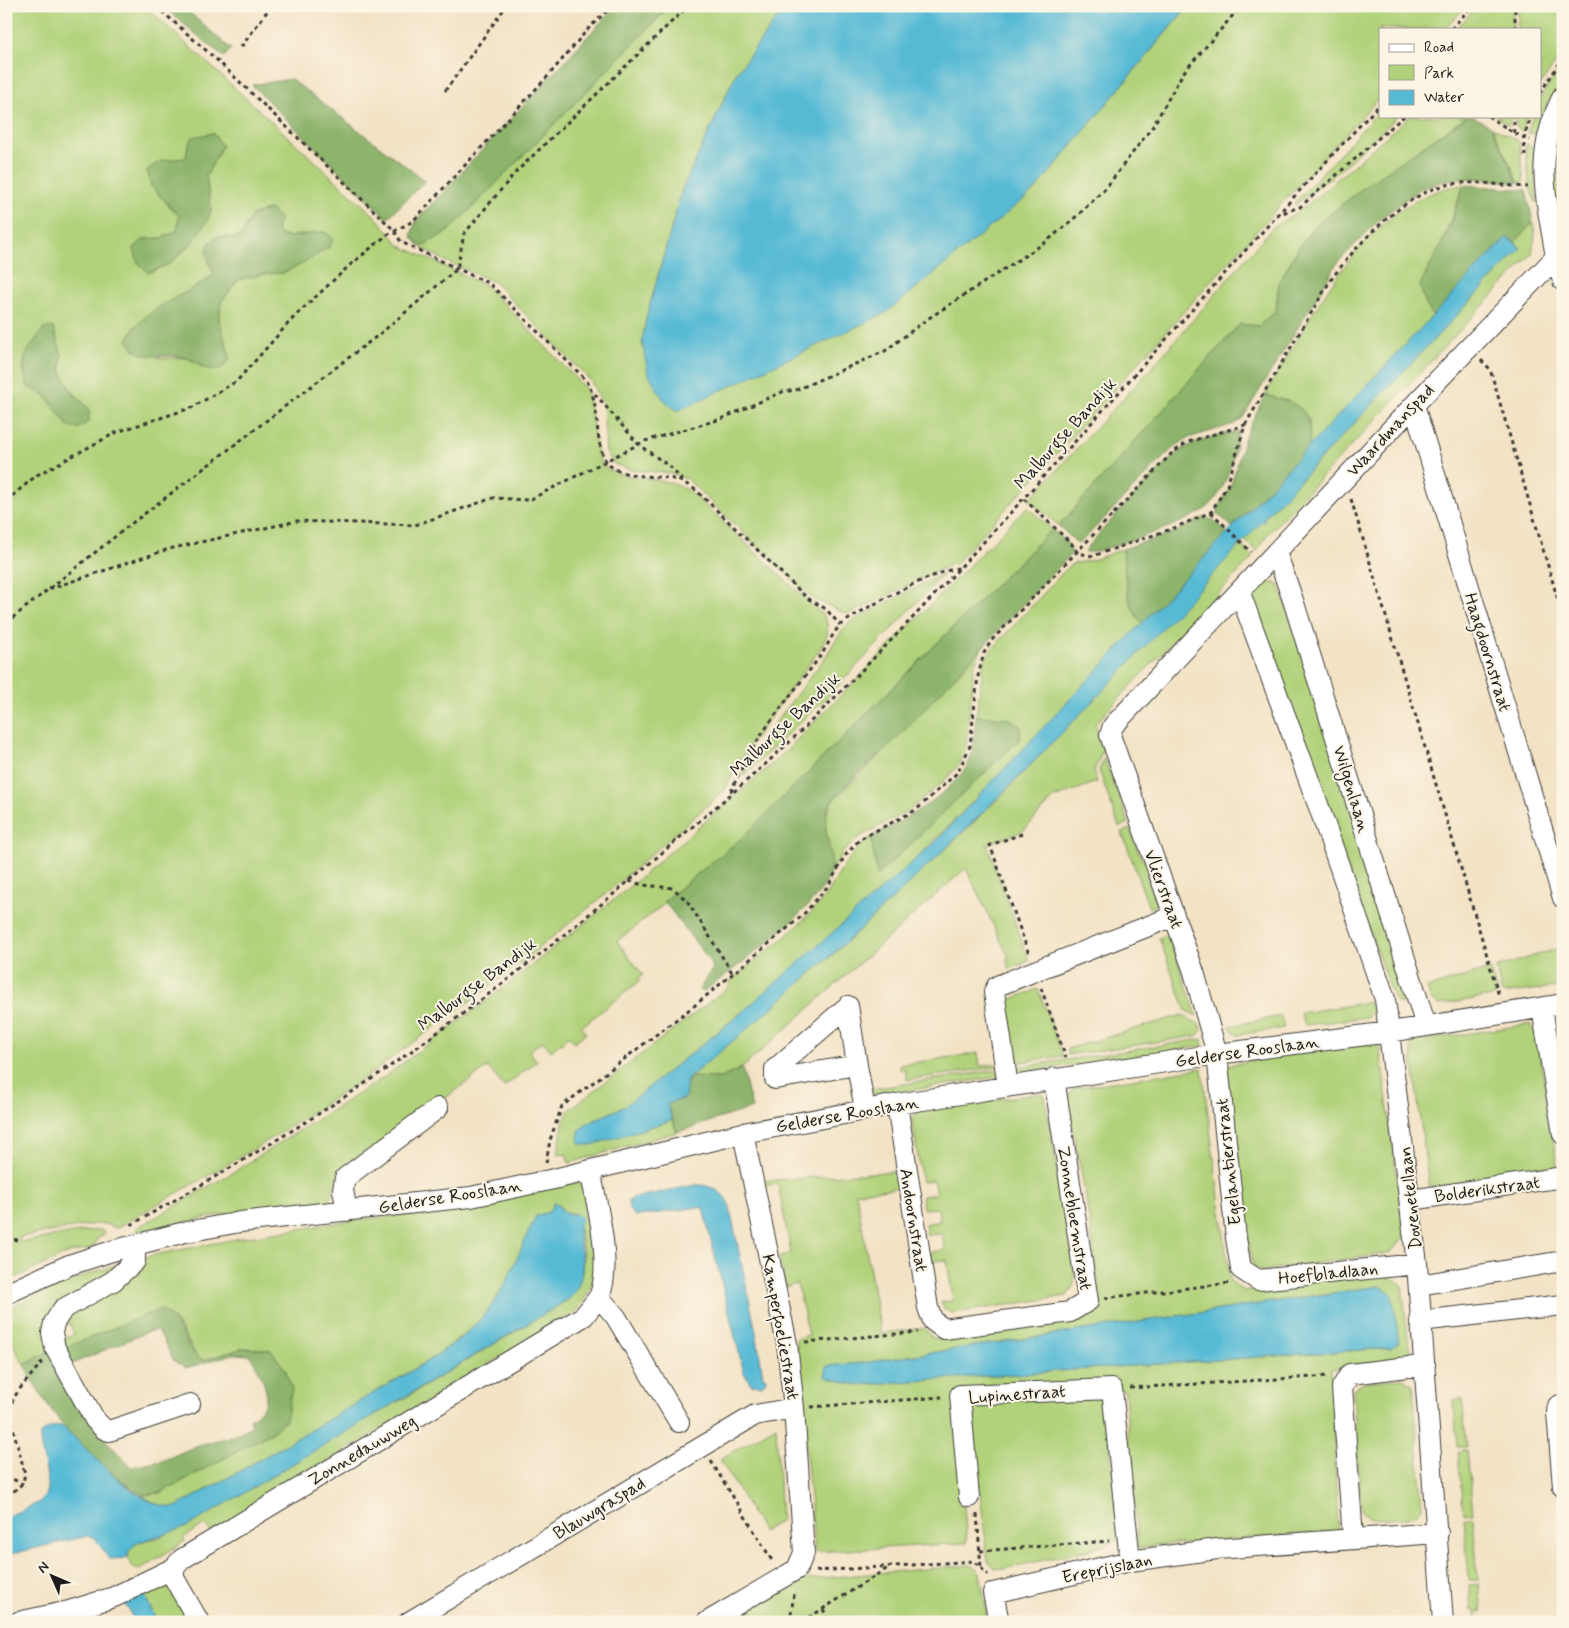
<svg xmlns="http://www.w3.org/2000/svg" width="1569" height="1628" font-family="Mynerve,sans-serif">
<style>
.green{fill:#b1d27a;stroke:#66774b;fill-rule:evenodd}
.forest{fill:#8cb46a;stroke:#546843}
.water{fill:#57bad5;stroke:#3a6b78}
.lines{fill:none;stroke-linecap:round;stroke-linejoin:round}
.minor-casing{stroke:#3c3a35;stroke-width:22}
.path{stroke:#3c3a35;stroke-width:3;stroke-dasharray:4 4;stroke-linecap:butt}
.minor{stroke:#fff;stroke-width:20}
.labels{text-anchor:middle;stroke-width:4;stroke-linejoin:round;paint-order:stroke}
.street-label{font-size:18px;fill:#1c1c1c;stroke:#fcf5e5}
</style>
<rect width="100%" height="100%" fill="#fcf5e5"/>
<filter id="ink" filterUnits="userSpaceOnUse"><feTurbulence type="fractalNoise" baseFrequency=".02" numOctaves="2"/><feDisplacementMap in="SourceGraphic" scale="10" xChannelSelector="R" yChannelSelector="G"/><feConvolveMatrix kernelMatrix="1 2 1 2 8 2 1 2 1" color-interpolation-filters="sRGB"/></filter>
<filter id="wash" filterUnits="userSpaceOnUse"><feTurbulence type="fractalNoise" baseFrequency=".0096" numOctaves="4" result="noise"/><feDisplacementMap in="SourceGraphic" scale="20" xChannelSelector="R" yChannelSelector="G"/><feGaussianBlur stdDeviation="1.12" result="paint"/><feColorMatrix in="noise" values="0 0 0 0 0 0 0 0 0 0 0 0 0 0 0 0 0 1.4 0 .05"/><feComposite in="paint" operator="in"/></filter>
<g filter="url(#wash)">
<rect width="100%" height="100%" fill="#f3e2c5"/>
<path class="green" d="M6 6 146 7 345 189 377 218 399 245 487 286 585 388C594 410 592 450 604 467 631 483 666 474 692 493L824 616C831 630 827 636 820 649L747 749 724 791 601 898 497 981 356 1084 261 1145 125 1223 116 1228 106 1224H95L20 1237 19 1242C47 1239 74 1231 101 1230L105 1233 97 1239 93 1248 69 1253 6 1282ZM188 145 222 146 206 176 211 210 191 244 169 264 148 273 144 239 162 238 177 231 179 216 151 186 161 161 186 158ZM246 224 276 228 280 235 287 237 324 232 330 246 304 263 283 272 263 274 238 280 221 302 219 320 230 357 203 368 188 358H159L133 328 155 311 210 278 214 273 208 262 225 236 234 238 242 236ZM62 355C58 380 73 392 89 409L69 427 45 394Z
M670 6H786L736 74 682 190 646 319 1035 190 1188 6H1466L1445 29H1380V97C1235 251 1098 411 953 566L951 564 856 611 846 614 810 597 687 479 669 473 632 470 614 464 606 452 603 405 590 380 494 282 445 261 421 247 450 230Z
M1477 6H1513V29H1456Z
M1518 6H1563V53L1540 85V29H1518Z
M1563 62V79L1546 108 1540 131 1535 134 1527 133 1533 116H1540V99Z
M1380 110V116H1398L1334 175 1295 205V202Z
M1563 114C1563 124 1564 136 1563 146 1560 166 1554 179 1562 198L1555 200 1551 172Z
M1410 116H1467L1368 184 1314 227 1299 247 1279 282 1276 310 1259 326 1240 324 1059 526 1029 500 1148 372 1273 227 1305 207Z
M1495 116H1512L1509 126Z
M1516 116H1527L1522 132 1516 126Z
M1492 127 1519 141 1524 182 1519 183Z
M1528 144 1535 151 1537 203C1528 192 1527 161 1525 146Z
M1464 185 1422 294 1433 316 1309 448V420L1288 401 1265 395C1309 321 1368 195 1464 185Z
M1533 222 1535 235 1532 254 1266 536 1257 551 1244 540 1262 520 1264 522V518L1521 248 1515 242Z
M1027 507 1052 529 742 838 664 901V904L617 941 643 975 638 978 640 981 581 1027 586 1033 574 1042 569 1036 551 1051 543 1041 529 1051 537 1061 504 1087 488 1067 340 1175 328 1202 219 1215 138 1232 137 1228 232 1173 383 1078 497 993 621 894 778 759Z
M1240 544 1253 557 1095 724 1104 748 1094 771 1097 782 1054 798 1023 831 987 844 1029 961 1010 969 1006 959 1009 958 966 868 742 1068 721 1078 690 1077 837 951 952 843 1005 792Z
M1123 549C1125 574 1125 606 1143 624L1023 751 911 864 783 978 664 1076 625 1106 586 1124 628 1134 672 1120 677 1132 569 1163 566 1154 558 1155 563 1123 569 1110 729 987 730 981C759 957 792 934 817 906 839 881 841 860 871 837L878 875 1009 718 976 716 984 660 992 649 1069 566 1075 563 1093 560Z
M940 575H943L829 695 743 776V771C766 732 796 696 824 659 833 646 840 629 854 620Z
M1263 581 1279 584 1391 938 1407 1000 1400 1004 1394 1000 1251 596 1254 588Z
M982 648 974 665 966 746 960 764 942 783 908 811 859 837 843 852 831 871 825 818 832 801 879 756Z
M1104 758 1129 823 1119 827 1099 770Z
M1130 829 1141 858 1148 862 1150 868 1146 874 1157 905 1149 908 1122 832Z
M1168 934 1197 1016 1186 1011 1159 938Z
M1562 947 1563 986 1502 994 1496 968Z
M1490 969 1498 995 1439 1005 1431 1000 1427 988Z
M1038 989 1063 1056 1014 1063 1004 1002Z
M1369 1002 1373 1009 1367 1017 1305 1025 1300 1013Z
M1182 1015 1199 1024 1202 1030 1197 1036 1068 1055 1067 1049Z
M1281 1016 1284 1028 1237 1035 1229 1026Z
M1530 1024 1536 1032 1558 1171 1429 1187 1411 1049 1412 1042Z
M1202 1039 1203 1046 1015 1074 1014 1068Z
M1376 1043 1380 1049 1405 1236 1390 1253 1261 1271 1255 1268 1251 1260 1226 1072 1228 1065 1328 1047Z
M978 1053 980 1066 997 1064V1067L907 1080 905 1069 900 1070 899 1065Z
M1202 1068 1230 1281 1244 1291 1383 1271 1402 1285 1410 1354 1400 1359 1331 1369 1338 1531 1153 1546 1138 1549 1125 1392 1115 1386 955 1396 967 1543 815 1552 796 1339 809 1335 797 1284 786 1287 779 1258 791 1253 778 1184 764 1186 762 1181 898 1171 900 1188 856 1192 881 1333 924 1328 933 1338 955 1339 1080 1317 1096 1312 1101 1303 1086 1198 1067 1097 1075 1088ZM1380 1286 1391 1348 856 1385 825 1376 828 1366 862 1363Z
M997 1070 998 1077 873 1096 872 1089Z
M1042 1093 1045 1098 1075 1272 1074 1285 1067 1296 953 1313 945 1310 941 1302 953 1301 947 1260 931 1261 930 1252 945 1250 942 1234 927 1235 925 1224 940 1221 938 1208 923 1209 922 1196 936 1194 933 1180 922 1182 912 1119 918 1111Z
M572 1183 581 1184 588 1191C594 1238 607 1270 577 1311L210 1532 205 1524 183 1538 185 1541 139 1570C126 1565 123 1549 138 1543 144 1540 151 1539 158 1538L413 1393 569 1299C590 1278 584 1238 573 1213L566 1214 558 1204 549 1212 536 1216C521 1248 508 1287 485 1314 454 1349 407 1373 367 1397 304 1435 240 1471 176 1507 162 1509 154 1503 142 1495L160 1493 271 1433 286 1420V1371L271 1350 244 1348 204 1360 198 1358 180 1328 170 1315 62 1349 59 1340 74 1335 70 1323 60 1325 63 1319 143 1257 236 1239 349 1221 471 1207Z
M125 1262 65 1303 51 1350 24 1365 6 1331V1309L83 1276Z
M1404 1378 1413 1384 1422 1508C1412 1522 1389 1518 1372 1519L1361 1511 1353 1390 1363 1382Z
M1105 1391 1119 1540 1093 1549 1004 1569 994 1568 988 1561 969 1400Z
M1462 1398 1467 1447H1457L1454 1400Z
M776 1426 781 1520 763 1532 720 1459Z
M1467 1450 1473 1513 1463 1514 1458 1452Z
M1473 1517 1478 1580H1469L1464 1519Z
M971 1565 980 1573 987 1614 969 1622H718L787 1581Z
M167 1580 192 1622H157L143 1592Z
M1479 1584 1482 1613H1476L1477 1617 1474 1610 1471 1611 1469 1585Z"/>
<path class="forest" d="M162 6H182L231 49 224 57Z
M616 6H670L450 230 421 247 411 236 416 221Z
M291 79 425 181 387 219 252 85Z
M1467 116H1473L1492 127 1518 183 1474 178 1447 180 1420 189 1382 217 1338 262 1242 419 1234 424 1188 438 1174 447 1081 542H1076L1059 526 1240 324 1259 326 1276 310 1279 282 1299 247 1314 227 1368 184Z
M213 133 222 146 206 176 211 210 208 219 191 244 169 264 148 273 138 263 134 248 144 239 162 238 177 231 179 216 151 186 147 170 161 161 186 158 188 145 193 137Z
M1464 185 1526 190 1533 222 1515 242 1507 237 1433 316 1426 305 1420 285 1447 233Z
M271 209 280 220 276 228 280 235 287 237 324 232 333 238 330 246 304 263 283 273 263 274 238 280 221 302 219 320 230 358C227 363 223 369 216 370 204 372 197 361 187 358 166 351 140 365 127 340 142 308 183 297 210 278L214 273C209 257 199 248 218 236L234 238 242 236 252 215Z
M53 327 62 355 60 369 70 390 89 409V422L79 428 69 427 45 395 28 387C18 359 27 352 43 329Z
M1265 395C1280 399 1303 403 1308 420 1311 428 1309 440 1309 448L1232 527 1218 514V508L1231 486 1245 437Z
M1238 431C1235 454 1228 485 1212 503 1196 522 1121 543 1095 552H1085C1087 544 1169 458 1180 451 1197 439 1219 435 1238 431Z
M1204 518 1214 520 1228 533 1143 624C1125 606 1125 573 1123 549L1175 532Z
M1052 529 1068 544 1072 553C1013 614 956 676 898 737 877 758 852 777 833 800 816 821 834 847 831 870 827 902 731 971 704 991H701L699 990 713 968 709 960 664 901 742 838Z
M976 716 1009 718 1021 727 1020 739 877 876 871 837C899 823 956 792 969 762 975 749 974 731 976 716Z
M742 1068 752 1108 677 1132 667 1103 685 1098V1088L690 1077 721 1078Z
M160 1309C180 1321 183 1341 198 1358L204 1360 244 1348 271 1350 286 1371 292 1389 286 1420 271 1433 160 1493 142 1495C91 1463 52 1419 24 1365L51 1350 102 1436 131 1467 162 1461 196 1446 232 1436 252 1426 250 1419C279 1402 262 1377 250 1355L234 1354 186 1368 174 1361 158 1330 147 1332 72 1364 62 1349Z"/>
<path class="water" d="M786 6H1188L1035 190 886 313 677 411 663 399 648 373 642 341 646 319 682 190 736 74Z
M1507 237 1521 248 1264 518V522L1262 521C1083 716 898 907 693 1074L687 1080 685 1098 667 1104 672 1120 592 1145 579 1144V1131L584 1125 625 1106 739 1015 934 843Z
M695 1185C709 1184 723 1191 729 1204L757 1337 763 1377H765L766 1381 762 1385 751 1384 744 1373 703 1208 699 1207 640 1216H635L629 1210 628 1201 633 1198Z
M554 1202 566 1214H576L581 1218C581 1225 578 1222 578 1228 580 1254 590 1278 569 1299L187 1527 136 1543 128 1552V1558L109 1559 95 1538 88 1536 6 1555V1517C17 1512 29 1508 39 1502 58 1490 38 1452 40 1434 46 1429 54 1425 62 1426 88 1448 139 1511 176 1507 241 1471 306 1433 370 1395 409 1372 455 1349 485 1314 508 1287 520 1248 536 1216L549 1212Z
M1380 1286 1392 1294 1399 1342 1391 1348 856 1385 825 1377 827 1366 862 1363Z
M143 1592 157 1622H135L124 1602Z"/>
</g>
<g filter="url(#ink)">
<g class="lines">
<defs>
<path id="minor" d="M1563 250 1556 257 1563 281
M1414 405 1563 898
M1276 552 1293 600 1426 1026
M1240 593 1320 810 1385 999 1417 1264 1443 1622
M1542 1008 1563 1134
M857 1065 848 1006 775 1069V1079L857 1065 865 1110
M1008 1086 994 992 997 986 1174 916
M897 1104 928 1308 933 1321 944 1329 1070 1312 1088 1301 1054 1078
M590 1170C597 1206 613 1265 599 1297L616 1317 679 1422
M1411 1200 1563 1177
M347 1211 343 1190 345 1178 438 1108
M135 1246V1261L113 1281 63 1309 54 1323 52 1333 55 1348 95 1420 104 1429 109 1431 190 1404
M1417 1264 1258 1280 1241 1269 1236 1238 1217 1054 1194 972 1110 735 1113 726 1414 405 1556 257C1546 196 1533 155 1563 96
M1419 1285 1563 1261
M6 1294 69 1265 112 1251 181 1233 240 1222 471 1197 554 1179 743 1133 897 1104 1217 1054 1390 1032 1563 1004
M1420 1321 1563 1305
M1563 1404 1558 1406 1557 1412 1563 1487
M969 1497 960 1395 1112 1389 1130 1561
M1353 1538 1342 1387 1350 1374 1425 1365
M18 1622 69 1611 114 1597 174 1568
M199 1622 174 1578V1568L182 1559 584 1316 599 1297
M409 1622 755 1415 794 1408
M707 1622 797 1569 804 1553 794 1408 787 1344 743 1133
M999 1622 993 1593 1130 1561 1217 1549 1438 1533"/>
</defs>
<use href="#minor" class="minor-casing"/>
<path class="path" d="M156 6 218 61 394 230 401 242 490 284 587 381C600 406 594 430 603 455 613 482 655 473 677 480 684 482 691 487 697 491L807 598 826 609 840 625
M1451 29 1472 6
M1515 29V6
M241 47 271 6
M445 91 506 6
M1540 93 1563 58
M1488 116 1514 133 1530 140
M1514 133V116
M1525 156 1524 137 1531 116
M1276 215 1300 207 1404 116
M1481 360 1490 369 1563 617
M595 394 639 445 669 466 684 482
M1024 499 1071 543 1078 553 1093 556 1174 528 1211 512 1227 486 1245 425 1330 281C1356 245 1406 191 1451 184 1476 180 1504 186 1528 187
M1351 499 1499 996
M6 501 37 475 117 432 191 408 237 381 295 316 350 265 387 235 413 221 549 75 588 29 612 6
M1211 512 1251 552
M49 589 169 549 297 521 415 525 493 498 529 500 645 441 721 419 782 392 796 390 885 351 926 320 1046 242 1078 215 1105 189 1153 126 1183 73 1241 6
M6 623 131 524 381 333 457 269 464 234 515 173 688 6
M731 792C750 741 789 699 821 655 828 646 833 631 842 624 865 607 932 572 959 568
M1022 834 990 845 1029 954
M629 881 643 885 673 888 688 902 733 974
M1041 988 1066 1058
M546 1163 550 1140 562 1106 694 1006 802 916 828 886 845 856 860 839 916 810 958 772 970 746 978 676 984 653 991 641 1172 453 1188 442 1245 425
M131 1225C205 1183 278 1141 349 1094 465 1017 573 930 678 839 723 801 769 763 811 721 1011 525 1188 307 1380 104
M6 1239 19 1240
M1105 1298 1230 1283
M805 1342 918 1332
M1130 1388 1329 1376
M811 1407 942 1397
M711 1461 773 1562
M6 1476 23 1484
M6 1495C18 1489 22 1487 25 1474L8 1409 18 1391 43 1361
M977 1514 981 1568
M980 1551 1109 1541
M816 1571 974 1561 988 1575
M823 1609 829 1622
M790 1622 794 1593
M802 1622 891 1566"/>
<use href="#minor" class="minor"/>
</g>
</g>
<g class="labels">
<g class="street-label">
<text transform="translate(1390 430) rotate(-47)" y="6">Waardmanspad</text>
<text transform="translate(1065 433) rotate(-48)" y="6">Malburgse Bandijk</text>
<text transform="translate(1488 652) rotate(73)" y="6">Haagdoornstraat</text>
<text transform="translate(785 724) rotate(-43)" y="6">Malburgse Bandijk</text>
<text transform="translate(1352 789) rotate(73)" y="6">Wilgenlaan</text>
<text transform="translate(1164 889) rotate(70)" y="6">Vlierstraat</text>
<text transform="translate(477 984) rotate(-37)" y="6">Malburgse Bandijk</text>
<text transform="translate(1247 1051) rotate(-8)" y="6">Gelderse Rooslaan</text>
<text transform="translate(847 1114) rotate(-10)" y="6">Gelderse Rooslaan</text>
<text transform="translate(1228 1162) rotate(-96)" y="6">Egelantierstraat</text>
<text transform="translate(1487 1189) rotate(-8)" y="6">Bolderikstraat</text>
<text transform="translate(450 1196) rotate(-9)" y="6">Gelderse Rooslaan</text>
<text transform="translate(1410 1198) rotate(-96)" y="6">Dovenetellaan</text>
<text transform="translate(1075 1218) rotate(81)" y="6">Zonnebloemstraat</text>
<text transform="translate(914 1220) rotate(81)" y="6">Andoornstraat</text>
<text transform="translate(1328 1273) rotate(-6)" y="6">Hoefbladlaan</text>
<text transform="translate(781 1327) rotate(80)" y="6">Kamperfoeliestraat</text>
<text transform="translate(1017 1394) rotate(-4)" y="6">Lupinestraat</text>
<text transform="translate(362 1450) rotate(-31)" y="6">Zonnedauwweg</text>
<text transform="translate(599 1508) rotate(-31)" y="6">Blauwgraspad</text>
<text transform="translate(1107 1568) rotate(-12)" y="6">Ereprijslaan</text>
</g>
</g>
<rect width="1569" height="1628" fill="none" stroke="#fcf5e5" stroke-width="25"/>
<rect x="1379" y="28" width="162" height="90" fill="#fcf5e5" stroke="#a29e95"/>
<rect x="1389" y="44" width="25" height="8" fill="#ffffff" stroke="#a29e95"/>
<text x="1424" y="52" font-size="15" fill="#1c1c1c">Road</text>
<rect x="1389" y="65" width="25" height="15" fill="#b1d27a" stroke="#a29e95"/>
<text x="1424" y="78" font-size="15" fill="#1c1c1c">Park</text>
<rect x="1389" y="90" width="25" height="15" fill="#57bad5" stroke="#a29e95"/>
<text x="1424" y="102" font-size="15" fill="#1c1c1c">Water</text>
<g transform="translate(52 1576) rotate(315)" stroke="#fcf5e5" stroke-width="4" paint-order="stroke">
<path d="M0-4L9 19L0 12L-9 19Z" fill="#1c1c1c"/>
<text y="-8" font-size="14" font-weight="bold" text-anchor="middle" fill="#1c1c1c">N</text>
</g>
</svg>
